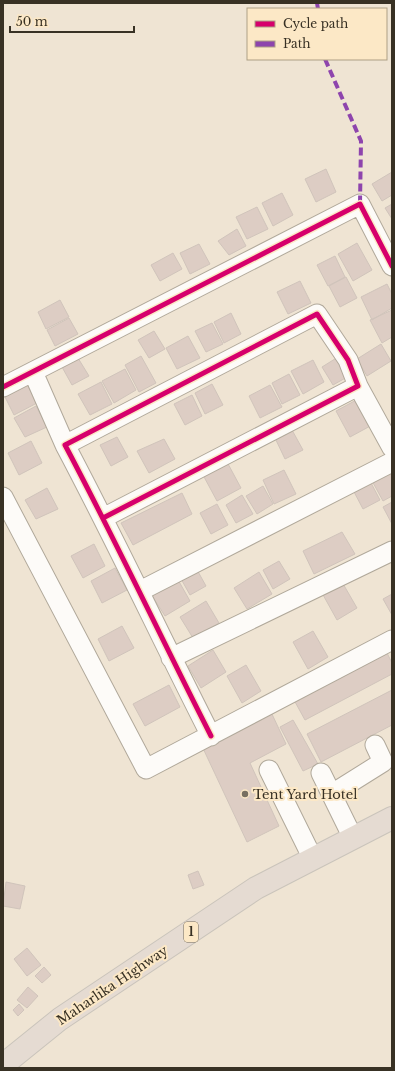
<svg xmlns="http://www.w3.org/2000/svg" width="395" height="1071" font-family="'Libre Baskerville',serif">
<style>
.building{fill:#ddcdc4;stroke:#d0c4bb}
.lines{fill:none;stroke-linecap:round;stroke-linejoin:round}
.minor-casing{stroke:#b0a89a;stroke-width:21}
.highway-casing{stroke:#cac4bb;stroke-width:24}
.minor{stroke:#fdfbf8;stroke-width:19}
.highway{stroke:#e5dbd2;stroke-width:22}
.quiet{stroke:#8e44ad;stroke-width:4;stroke-dasharray:8 4;stroke-linecap:butt}
.cycleway-casing{stroke:#fce8c6;stroke-width:8}
.cycleway{stroke:#d6006c;stroke-width:5}
.poi-dot{fill:#787061;stroke:#fce8c6;stroke-width:1.5}
.labels{text-anchor:middle;stroke-width:4;stroke-linejoin:round;paint-order:stroke}
.shield{fill:#fce8c6;stroke:#736855;stroke-width:1}
.shield-label{font-size:12px;font-weight:bold;fill:#383124}
.poi-label{font-size:13px;fill:#383124;stroke:#fce8c6;text-anchor:start}
.street-label{font-size:13px;fill:#383124;stroke:#fce8c6}
</style>
<rect width="100%" height="100%" fill="#efe4d3"/>
<path class="building" d="M326 169 336 192 316 202 305 179Z
M392 172V195L382 201 372 184Z
M282 193 293 215 273 226 262 203Z
M392 204V219L385 208Z
M257 207 268 229 247 239 236 217Z
M237 229 246 246 229 255 218 241Z
M357 243 372 270 353 281 338 254Z
M199 244 210 264 190 274 180 253Z
M173 253 182 269 160 281 151 265Z
M335 256 345 277 328 286 317 265Z
M346 277 357 298 340 307 329 286Z
M300 281 311 303 288 314 277 292Z
M387 284 392 294V308L372 320 361 297Z
M60 300 69 317 46 329 38 312Z
M392 310V337L382 343 370 320Z
M231 313 241 334 224 343 214 322Z
M69 318 78 334 55 346 47 330Z
M212 323 223 344 206 352 195 331Z
M154 331 165 349 149 358 138 340Z
M188 336 200 358 177 369 166 348Z
M381 344 391 361 367 376 357 359Z
M141 356 156 383 139 392 125 365Z
M338 357 349 376 333 385 322 367Z
M78 358 89 376 72 385 62 367Z
M313 360 324 382 303 394 291 371Z
M125 369 136 390 114 403 102 381Z
M289 374 300 395 282 404 272 383Z
M25 381 37 403 14 415 3 393Z
M101 382 112 404 90 415 78 394Z
M212 384 223 405 205 414 195 393Z
M270 385 282 407 260 418 249 396Z
M192 395 202 416 185 425 174 404Z
M360 398 374 424 350 437 336 411Z
M36 406 47 427 25 437 14 418Z
M292 430 303 450 285 459 275 438Z
M117 437 128 457 111 466 100 445Z
M164 439 175 459 149 473 137 451Z
M31 441 42 463 19 475 8 453Z
M227 462 241 488 217 501 203 475Z
M392 468V496L383 501 371 479Z
M284 470 296 494 274 504 263 480Z
M369 479 380 500 363 509 352 488Z
M263 486 273 504 257 514 246 496Z
M47 488 58 509 36 519 25 500Z
M182 493 192 514 133 545 121 523Z
M242 495 253 514 236 523 226 505Z
M392 502V524L383 507Z
M217 504 228 525 211 534 200 513Z
M342 532 355 554 314 574 303 551Z
M94 544 105 566 83 578 71 556Z
M279 561 290 579 273 589 263 570Z
M115 568 127 590 102 603 91 581Z
M196 568 206 586 190 595 180 577Z
M259 572 272 594 247 609 234 588Z
M177 578 190 601 165 616 151 594Z
M342 582 357 608 337 620 322 593Z
M392 594V615L383 599Z
M206 601 219 623 193 638 180 617Z
M122 626 134 648 109 661 98 639Z
M313 631 328 657 308 669 293 642Z
M213 650 226 672 201 688 188 666Z
M386 651 392 663V674L305 720 294 700Z
M246 665 261 691 242 703 227 676Z
M169 685 180 707 145 726 133 704Z
M392 690V725L321 762 307 734Z
M271 712 286 744 250 763 279 826 247 842 201 744Z
M293 720 318 764 303 771 280 727Z
M198 871 204 885 193 889 188 875Z
M6 882 25 886 20 909 3 906Z
M27 948 41 965 27 976 14 959Z
M44 967 51 975 42 983 35 976Z
M28 987 38 996 27 1008 17 1000Z
M19 1004 24 1010 18 1016 13 1010Z"/>
<g class="lines">
<defs>
<path id="minor" d="M33 372 65 445
M358 386 392 448
M3 387 360 204 392 266
M3 497 146 769 392 640
M103 518 358 386 348 360 317 314 65 445C116 541 162 640 211 736
M140 591 392 462
M171 658 392 551
M269 770 313 859
M321 773 353 838
M332 794 383 762 375 745"/>
<path id="highway" d="M3 1065 60 1019 256 888 392 818"/>
</defs>
<use href="#minor" class="minor-casing"/>
<use href="#highway" class="highway-casing"/>
<use href="#minor" class="minor"/>
<use href="#highway" class="highway"/>
<path class="quiet" d="M317 3 318 9
M325 59 361 141 360 204"/>
<defs>
<path id="cycleway" d="M3 387 360 204 392 266
M103 518 358 386 348 360 317 314 65 445C116 541 162 640 211 736"/>
</defs>
<use href="#cycleway" class="cycleway-casing"/>
<use href="#cycleway" class="cycleway"/>
</g>
<circle class="poi-dot" cx="245" cy="794" r="4"/>
<g class="labels">
<rect class="shield" x="184" y="922" width="14" height="20" rx="3"/>
<g class="shield-label">
<text x="191" y="936">1</text>
</g>
<g class="poi-label">
<text x="253" y="799">Tent Yard Hotel</text>
</g>
<g class="street-label">
<text transform="translate(112 985) rotate(-34)" y="5">Maharlika Highway</text>
</g>
</g>
<rect width="395" height="1071" fill="none" stroke="#383124" stroke-width="8"/>
<rect x="247" y="8" width="140" height="52" fill="#fce8c6" stroke="#ae9f85"/>
<rect x="255" y="21" width="20" height="6" fill="#d6006c" stroke="#ae9f85"/>
<text x="283" y="28" font-size="12" fill="#383124">Cycle path</text>
<rect x="255" y="41" width="20" height="6" fill="#8e44ad" stroke="#ae9f85"/>
<text x="283" y="48" font-size="12" fill="#383124">Path</text>
<path d="M10 26v6h124v-6" fill="none" stroke="#383124" stroke-width="2"/>
<text x="16" y="26" font-size="12" fill="#383124" stroke="#fce8c6" stroke-width="3" paint-order="stroke">50 m</text>
</svg>
